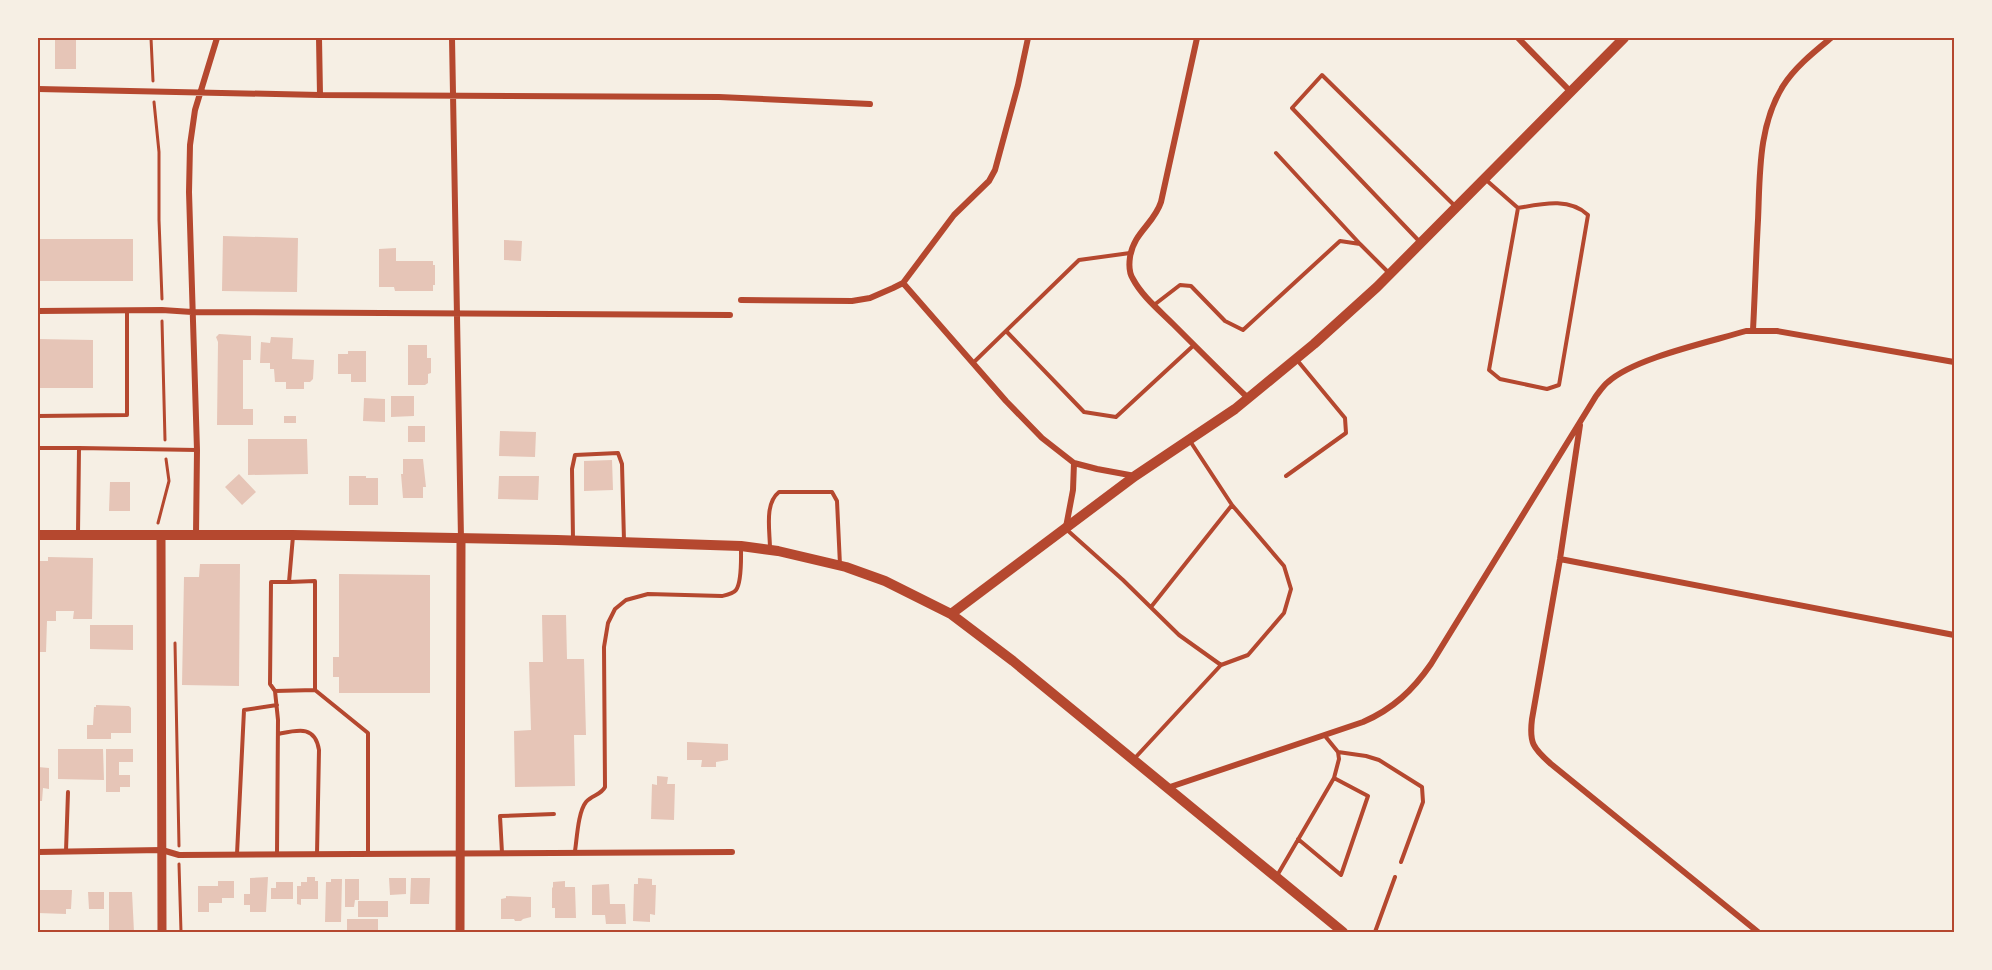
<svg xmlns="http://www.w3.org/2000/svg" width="1992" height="970" font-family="Roboto,sans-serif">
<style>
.building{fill:#e6c5b7}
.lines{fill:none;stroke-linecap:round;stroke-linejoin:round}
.path{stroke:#b5482f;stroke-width:3}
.service{stroke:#b5482f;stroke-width:4}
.minor{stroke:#b5482f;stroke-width:6}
.tertiary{stroke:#b5482f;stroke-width:9}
.primary{stroke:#b5482f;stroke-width:10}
.neatline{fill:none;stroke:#b5482f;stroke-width:2}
</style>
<rect width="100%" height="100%" fill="#f6efe4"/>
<path class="building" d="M55 38H76V69H55Z
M223 236 298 238 297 292 222 291Z
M38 239H133V281H38Z
M504 240 522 241 521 261 504 260Z
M396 248V261H433V265H435V285H433V291H395L394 287H379V249Z
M219 334 251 336V360H243V409H253V425H217L218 342 216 337Z
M271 337 293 338 292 359 314 360 313 379 310 382H304V389H286V382H275L274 369H270V363H260L261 342 270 343Z
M38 339 93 340V388H38Z
M408 345H427V358H431V373L428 374V383L425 385H408Z
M348 351H366V382H351V374H338V354H348Z
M391 396H414V416L391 417Z
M364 398 385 399V422L363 421Z
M284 416H296V423H284Z
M408 426H425V442H408Z
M500 431 536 432 535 457 499 456Z
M248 439H307L308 474 248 475Z
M403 459H423L426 487H423V498H403L401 474H403Z
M612 460 613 490 584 491V461Z
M239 474 256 492 242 505 225 487Z
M349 476H366V478H378V505H349Z
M499 476H539L538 500 498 499Z
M110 482H130V511H109Z
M48 557 93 558 92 619H73L74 611H56V621H47L46 652H38V561H48Z
M200 564H240L239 686 182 685 184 577H199Z
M339 574 430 575V693H339V677H333V657H339Z
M542 615H566L567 659H584L586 735H574L575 786 515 787 514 731 531 730 529 662H543Z
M90 625H133V650L90 649Z
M96 705 129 706 131 708V733H111V739H87V725H93L94 707H96Z
M687 742 728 744V760L716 762V767H701L702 760H687Z
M58 749H103L104 780 58 779Z
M106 749H133V762H119V775H130V787H120V792H106Z
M38 767 49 768V789L43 788 42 801H38Z
M657 776 668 777 667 784H675L674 820 651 819 652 784 657 785Z
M268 877 266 912H250V905H244V894H250V878Z
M307 877H315V881H318V899H301V905L297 904V886H301V882H307Z
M389 878H406V894L390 895Z
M411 878H430L429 904H410Z
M638 878 652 879V885H656L655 915 650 914V922L633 921 634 884H638Z
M331 879H342L341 922H325L326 882H331Z
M345 879H359V900H355L354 907H345Z
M218 881H234V898H222V903H209V912H198V886H218Z
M565 881V887H575L576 918H555V908H552V887L553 888V882Z
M276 882H293V899H271V888H276Z
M609 884 610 904H625L626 924H606L605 915H592V885Z
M38 890H72L71 909H66V914L38 913Z
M88 892H104V909H89Z
M109 892H132L134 932H109Z
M506 896 531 897V917L523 919 521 921H515L514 919H501V899L506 898Z
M358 901H388V917H358Z
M347 919H378V930H375V932H347Z"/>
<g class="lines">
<path class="path" d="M151 38 153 81
M154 102 159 152V220L162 299
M162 321 165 440
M158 523 169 481 166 459
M175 643 179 846
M179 864 181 932"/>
<path class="service" d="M1276 153 1360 244
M1485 179 1518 208C1541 204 1569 197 1588 215L1559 385 1547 389 1500 379 1489 370 1518 208
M1419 241 1292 108 1322 75 1456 207
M1154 305 1180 285 1191 286 1225 321 1243 330 1340 241 1360 244 1389 273
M1006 331 1084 412 1116 417 1194 345
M973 363 1079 260 1130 253
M38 416 127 415V310
M38 448H79L78 534
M79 448 197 450
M1286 476 1346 433 1345 418 1297 360
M1066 529 1123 580 1179 635 1221 665 1134 759
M573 539 572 469 575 455 618 453 622 464 624 541
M770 549C770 531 764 504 779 492H832L837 501 840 565
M289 582 315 581V690L275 691 270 684 271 582H289L293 536
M1151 607 1232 505 1190 441
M1221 665 1248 655 1284 613 1291 589 1284 566 1232 505
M315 690 368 733V853
M275 691 278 720 277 854
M278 734C298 730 315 725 319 750L317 854
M1338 752 1366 756 1379 760 1422 787 1423 802 1401 862
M1298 839 1341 875 1368 796 1334 778
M66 851 68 792
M575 851C577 838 578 812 586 802 592 795 601 795 605 787L604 647 608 623 615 609 626 600 648 594 722 596C727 595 733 594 736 590 742 582 741 558 741 548
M502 853 500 816 554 814
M237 854 244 710 277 705
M1278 874 1334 778 1339 759 1338 752 1325 736
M1375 932 1395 877"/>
<path class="minor" d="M319 38 320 95
M452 38 461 539
M1197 38 1161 202C1154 224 1134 232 1130 257 1129 264 1129 273 1133 279 1142 296 1159 310 1173 324 1198 349 1223 374 1248 398
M1518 38 1571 92
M38 89 320 95 719 97 870 104
M903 283 1006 401 1042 438 1074 463 1097 469 1135 476
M741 300 852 301 870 298 893 288 903 283 954 215 989 181 995 170 1018 85 1028 38
M38 311 162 310 192 312 730 315
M1753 330C1755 293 1756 256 1758 220 1760 175 1758 126 1783 86 1795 67 1814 52 1831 38
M1580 425 1560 559 1532 719C1529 743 1533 748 1551 764L1758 932
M1066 527 1073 490 1074 463
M196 535 197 450 189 192 190 145 195 110 217 38
M1560 559 1954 635
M1167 788 1363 722C1393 709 1413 690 1431 664L1596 396C1600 391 1603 386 1608 382 1634 358 1710 342 1746 331H1777L1954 362
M38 852 162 850 179 855 732 852"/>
<path class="tertiary" d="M161 536 162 932
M460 932 461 539"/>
<path class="primary" d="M38 535H293L557 540 741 546 778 551 846 567 885 581 951 614 1013 661 1343 932
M951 614 1135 476 1235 409 1314 344 1377 287 1624 38"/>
</g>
<rect width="1992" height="970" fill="none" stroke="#f6efe4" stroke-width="78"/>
<rect x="39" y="39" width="1914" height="892" class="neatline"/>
</svg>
